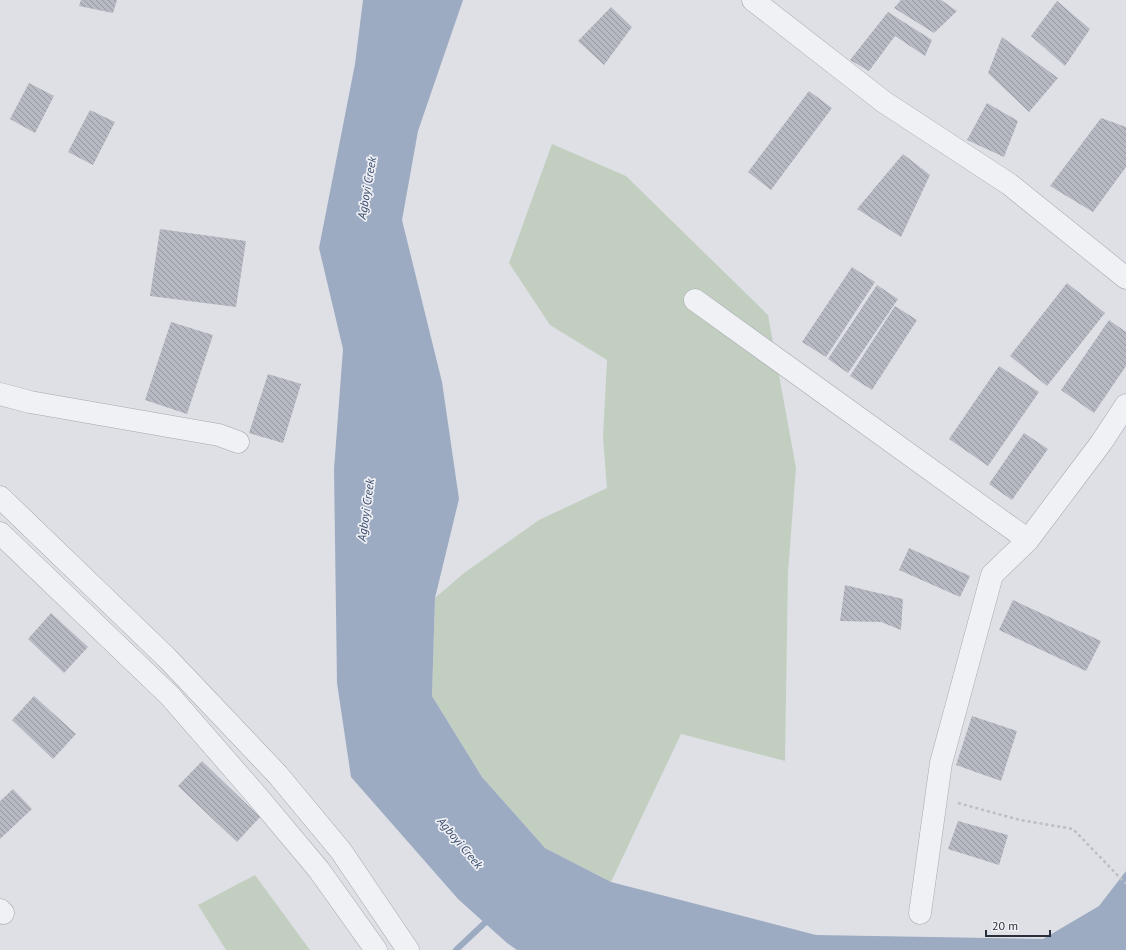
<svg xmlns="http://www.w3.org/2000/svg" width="1126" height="950" font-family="'PT Sans',sans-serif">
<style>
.grass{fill:#c2cfc0}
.water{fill:#9dabc2}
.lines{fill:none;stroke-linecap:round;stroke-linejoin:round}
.stream{stroke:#9dabc2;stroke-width:6}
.building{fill:url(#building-back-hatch)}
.minor-casing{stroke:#a4a7af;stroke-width:23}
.path{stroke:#bcbec5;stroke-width:2.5;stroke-dasharray:3 3;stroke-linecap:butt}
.minor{stroke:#f0f1f5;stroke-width:22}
.labels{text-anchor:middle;stroke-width:3.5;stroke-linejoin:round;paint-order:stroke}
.water-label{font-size:12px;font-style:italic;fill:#384a6a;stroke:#edeff4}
</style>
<defs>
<pattern id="building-back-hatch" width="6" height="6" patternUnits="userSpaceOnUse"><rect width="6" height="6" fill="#b6b9c2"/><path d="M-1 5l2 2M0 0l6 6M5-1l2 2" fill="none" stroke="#94979f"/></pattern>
</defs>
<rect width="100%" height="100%" fill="#dee0e6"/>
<path class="grass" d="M552 144 626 176 768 315 796 468 788 572 785 761 681 734 611 882 545 848 482 777 432 696 435 598 464 573 539 520 607 488 603 437 607 360 550 325 509 263Z
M255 875 310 950H226L198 905Z"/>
<path class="water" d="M363 0H463L418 131 402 220 442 382 459 499 435 598 432 696 482 777 545 848 611 882 816 935 1043 939 1099 906 1126 871V950H517L507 943 458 899 351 777 337 683 334 469 343 349 319 248 355 64Z"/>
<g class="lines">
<path class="stream" d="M456 950 490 918"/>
</g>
<path class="building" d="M81 0H117L113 13 79 6Z
M901 0H941L957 11 934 33 894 8Z
M1057 1 1090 29 1065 66 1031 36Z
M611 7 632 27 604 65 578 41Z
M888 12 932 40 925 56 895 36 869 71 850 60Z
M1002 37 1058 78 1029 112 988 73Z
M29 83 54 96 35 133 10 119Z
M809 91 832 108 771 190 748 172Z
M987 103 1018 121 1004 157 967 140Z
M90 110 115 122 93 165 68 152Z
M1101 118 1126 127V167L1093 212 1050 186Z
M903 154 930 175 901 237 857 209Z
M160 229 246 241 236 307 150 296Z
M852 267 875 282 826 357 802 342Z
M1067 283 1105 313 1047 386 1010 356Z
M877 285 898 299 848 373 828 359Z
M895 306 917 320 872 390 850 376Z
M1109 320 1126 332V366L1094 413 1061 390Z
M171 322 213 335 187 414 145 400Z
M999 366 1039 392 988 466 949 439Z
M268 374 301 384 283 443 249 433Z
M1024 433 1048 449 1012 500 989 484Z
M909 548 970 576 960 597 899 570Z
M845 585 903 599 901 630 881 622 840 621Z
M1013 600 1101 641 1086 671 999 630Z
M51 613 88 647 64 673 28 639Z
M34 696 76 734 53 759 12 720Z
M972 716 1017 731 1001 781 956 765Z
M202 761 260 817 237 842 178 786Z
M13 789 32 809 0 839V801Z
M958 821 1008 835 999 865 948 849Z"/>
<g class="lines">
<defs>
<path id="minor" d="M753 0 884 102 1009 184 1126 278
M695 300 1028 540
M0 394 30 402 219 435 238 442
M0 497 167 658 278 775 341 851 408 950
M0 533 170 696 257 796 319 870 376 950
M0 910 3 913
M920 913 941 763 992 575 1028 540 1101 443 1126 405"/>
</defs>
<use href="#minor" class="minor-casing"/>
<path class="path" d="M958 803 1020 820 1073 829 1126 884"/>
<use href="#minor" class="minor"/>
</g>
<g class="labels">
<g class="water-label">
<text transform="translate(367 188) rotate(-80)" y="4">Agboyi Creek</text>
<text transform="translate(366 510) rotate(-82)" y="4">Agboyi Creek</text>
<text transform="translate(460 843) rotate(50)" y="4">Agboyi Creek</text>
</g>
</g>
<path d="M986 930v6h64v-6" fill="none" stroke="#292e3b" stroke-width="2"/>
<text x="992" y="930" font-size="12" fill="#292e3b" stroke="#edeff4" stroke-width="3" paint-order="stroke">20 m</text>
</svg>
